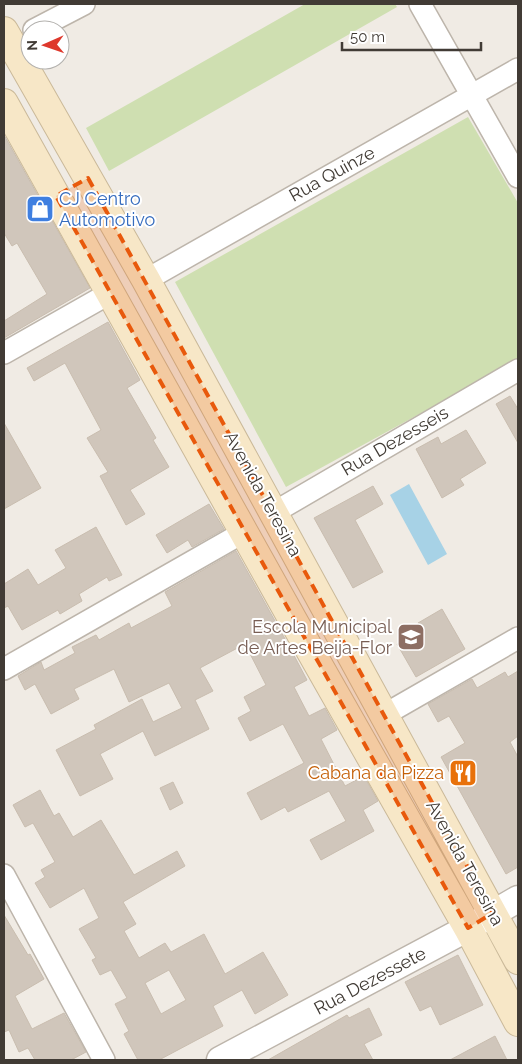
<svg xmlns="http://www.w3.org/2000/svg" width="522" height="1064" font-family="Raleway,sans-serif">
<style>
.green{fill:#cfdfb1}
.water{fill:#a7d2e6}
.building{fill:#d0c6bb;stroke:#c9bdaf;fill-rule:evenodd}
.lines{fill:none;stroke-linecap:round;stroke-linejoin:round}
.minor-casing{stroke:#bdb5ab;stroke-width:24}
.tertiary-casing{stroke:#bdb5ab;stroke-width:29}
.secondary-casing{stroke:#cab999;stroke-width:30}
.minor{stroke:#fff;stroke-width:21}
.tertiary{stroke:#fff;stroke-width:26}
.secondary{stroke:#f7e7c7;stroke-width:28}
.marked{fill:#e8590c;fill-opacity:0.2;stroke:#e8590c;stroke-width:4;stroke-dasharray:10 6;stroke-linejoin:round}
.labels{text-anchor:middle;stroke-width:4;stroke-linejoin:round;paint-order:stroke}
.street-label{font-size:18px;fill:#413b35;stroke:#fff}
.shop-label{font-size:18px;fill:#366cbe;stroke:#fff;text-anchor:start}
.education-label{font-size:18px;fill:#785e54;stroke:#fff;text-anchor:end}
.food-label{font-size:18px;fill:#c56008;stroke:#fff;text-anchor:end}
</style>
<rect width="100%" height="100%" fill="#f0ebe4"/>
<path class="green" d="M305 4H395L397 7 109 171 86 128Z
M468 117 518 203V360L286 487 175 282Z"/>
<path class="water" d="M409 484 447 554 428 565 390 495Z"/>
<path class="building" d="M4 135 90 288 4 338V321L47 294 17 243 12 246 4 233Z
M108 322 140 380 127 388 156 438 153 440 169 467 130 490 145 514 126 525 100 476 108 472 87 438 101 430 65 363 34 381 27 368Z
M510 396 518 409V443L496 404Z
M4 423 41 488 4 509Z
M466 430 486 463 460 479 464 485 442 498 416 449 438 437 441 444Z
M373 486 383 504 355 520 383 572 353 588 314 518Z
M209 504 224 529 192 547 188 540 167 553 156 535Z
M96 527 122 575 109 581 107 577 79 594 82 601 60 614 58 610 22 630 8 606 4 608V584L28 569 38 585 66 568 55 550Z
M236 551 289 646 307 680 294 687 309 716 325 708 337 730 321 739 345 786 364 776 378 801 363 810 374 831 321 860 310 840 346 821 329 791 288 812 285 807 261 820 247 793 304 763 283 724 250 741 238 718 251 711 244 697 266 685 245 644 200 668 213 691 195 700 209 729 155 756 143 731 100 754 113 779 80 796 56 750 96 729 94 725 142 699 153 722 182 708 169 683 129 702 114 669 74 689 79 699 51 714 35 684 25 690 18 676 41 662 44 670 75 653 72 647 96 635 99 640 129 623 131 628 172 606 165 592Z
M442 609 465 649 416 677 397 644 422 630 418 623Z
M518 671V736L510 742 518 757V867L506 874 441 757 465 743 449 716 438 722 428 704 472 679 477 688 505 672 508 677Z
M173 782 183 803 170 810 160 788Z
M40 790 54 816 59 813 73 837 101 820 134 875 177 851 185 866 123 902 136 924 124 931 139 958 165 943 171 952 204 934 225 974 263 952 288 995 255 1014 242 990 213 1006 223 1026 159 1060H138L124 1034 129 1031 115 1004 127 998 111 970 100 975 92 960 96 958 79 929 99 918 84 888 50 908 35 883 45 877 41 870 55 862 33 823 25 827 13 805ZM169 970 186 1000 161 1014 145 983Z
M4 915 28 955 30 954 44 979 15 996 32 1029 64 1013 86 1052 71 1060H35L28 1048 19 1052 9 1030 4 1032Z
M458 955 483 1005 440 1025 431 1006 420 1011 405 982Z
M369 1008 382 1035 364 1044 373 1060H268L347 1015 349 1018Z
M495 1036 507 1060H450Z"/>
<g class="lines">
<defs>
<path id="minor" d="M420 4 518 177
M34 30 84 4
M146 280 518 69
M4 353 110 293
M273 513 518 370
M4 669 244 532
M384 715 518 638
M4 875 104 1060"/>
<path id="tertiary" d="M220 1060 468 928 518 899"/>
<path id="secondary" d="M4 31 146 280 518 960
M4 103 294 622 468 928 518 1022"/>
</defs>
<use href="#minor" class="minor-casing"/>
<use href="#tertiary" class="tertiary-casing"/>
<use href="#secondary" class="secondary-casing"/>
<use href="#minor" class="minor"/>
<use href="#tertiary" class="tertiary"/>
<use href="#secondary" class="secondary"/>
</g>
<path class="marked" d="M88 178 493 913 468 928 56 196Z"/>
<defs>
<symbol id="shop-square" viewBox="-11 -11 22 22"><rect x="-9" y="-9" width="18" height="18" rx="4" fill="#3f7fe0" stroke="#fff"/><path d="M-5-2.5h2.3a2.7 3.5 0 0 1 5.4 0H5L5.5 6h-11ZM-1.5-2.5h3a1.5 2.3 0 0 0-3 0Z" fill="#fff"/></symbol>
<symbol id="school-square" viewBox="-11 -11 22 22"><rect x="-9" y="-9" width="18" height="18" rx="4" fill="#8d6e63" stroke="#fff"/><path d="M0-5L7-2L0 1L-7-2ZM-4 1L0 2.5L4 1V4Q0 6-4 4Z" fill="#fff"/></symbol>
<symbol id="restaurant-square" viewBox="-11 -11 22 22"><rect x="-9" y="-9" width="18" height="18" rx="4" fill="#e8710a" stroke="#fff"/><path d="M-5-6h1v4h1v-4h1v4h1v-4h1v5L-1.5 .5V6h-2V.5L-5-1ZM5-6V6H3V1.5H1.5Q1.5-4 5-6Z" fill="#fff"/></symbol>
</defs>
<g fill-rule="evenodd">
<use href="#shop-square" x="24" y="193" width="32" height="32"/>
<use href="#school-square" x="395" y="621" width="32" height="32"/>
<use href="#restaurant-square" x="447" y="757" width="32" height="32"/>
</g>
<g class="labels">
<g class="street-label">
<text transform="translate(332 174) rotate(-29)" y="6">Rua Quinze</text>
<text transform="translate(395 441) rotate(-30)" y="6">Rua Dezesseis</text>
<text transform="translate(263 494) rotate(61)" y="6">Avenida Teresina</text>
<text transform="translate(465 863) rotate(61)" y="6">Avenida Teresina</text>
<text transform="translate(370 981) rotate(-28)" y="6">Rua Dezessete</text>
</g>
<g class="shop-label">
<text x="59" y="205">CJ Centro<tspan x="59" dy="21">Automotivo</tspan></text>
</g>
<g class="education-label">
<text x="392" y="633">Escola Municipal<tspan x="392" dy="21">de Artes Beija-Flor</tspan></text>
</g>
<g class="food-label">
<text x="444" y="779">Cabana da Pizza</text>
</g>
</g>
<rect width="522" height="1064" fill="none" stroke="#413b35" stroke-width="10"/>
<g transform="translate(45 45) rotate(268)"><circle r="24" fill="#ffffff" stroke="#b3b1ae"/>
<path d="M0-4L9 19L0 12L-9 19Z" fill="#de382c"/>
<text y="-8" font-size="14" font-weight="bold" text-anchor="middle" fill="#413b35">N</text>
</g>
<path d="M342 42v8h139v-8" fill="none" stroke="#413b35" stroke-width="2.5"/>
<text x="350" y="42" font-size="15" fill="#413b35" stroke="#ffffff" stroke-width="4" paint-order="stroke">50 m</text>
</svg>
